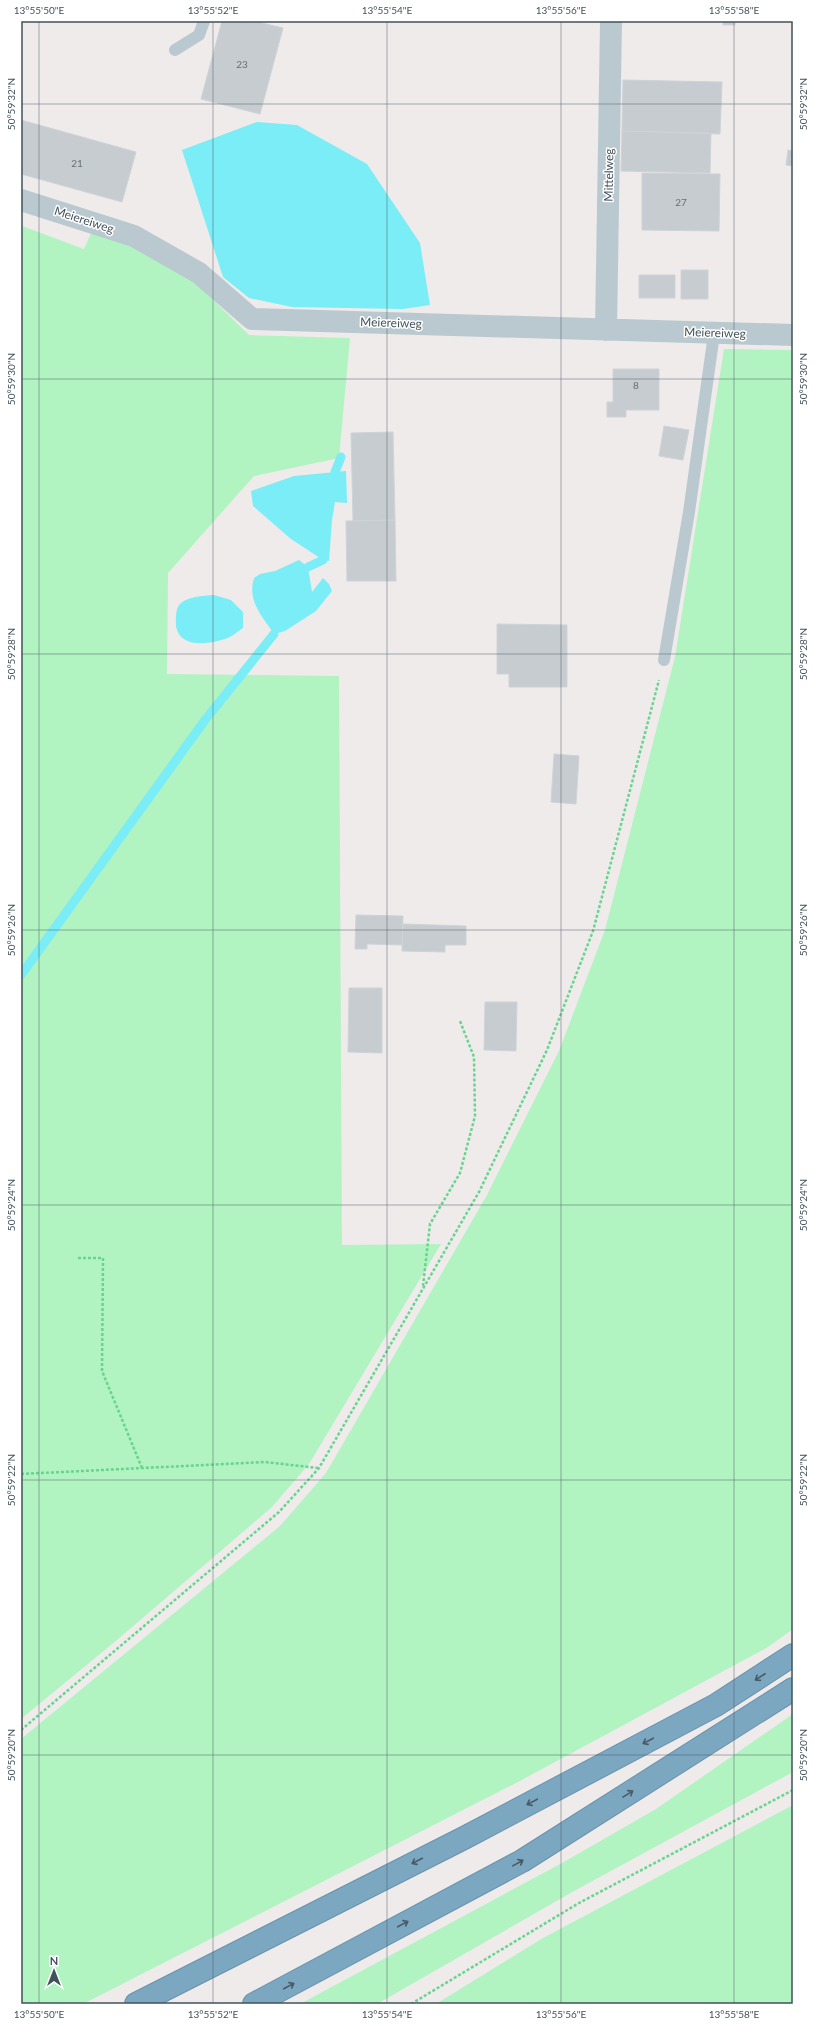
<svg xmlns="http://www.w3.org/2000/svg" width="814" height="2025" font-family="Lato,sans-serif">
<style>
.green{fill:#b2f3c2}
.water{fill:#7aedf6}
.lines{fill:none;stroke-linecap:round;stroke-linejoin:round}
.stream{stroke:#7aedf6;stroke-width:9}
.building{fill:#c7ccd1;stroke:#ced3d8}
.highway-casing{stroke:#6892ad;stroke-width:24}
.path{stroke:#67d58f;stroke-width:2.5;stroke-dasharray:3 2;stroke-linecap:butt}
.lane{stroke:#bac9d0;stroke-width:12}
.street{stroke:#bac9d0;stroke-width:22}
.highway{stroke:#7ca7c1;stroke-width:22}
.oneway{stroke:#485a65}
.ticks{fill:none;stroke:#42525b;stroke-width:1;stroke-opacity:0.45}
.labels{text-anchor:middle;stroke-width:3;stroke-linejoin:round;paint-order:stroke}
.number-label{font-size:10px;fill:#637078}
.street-label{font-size:12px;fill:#42525b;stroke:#fff}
.neatline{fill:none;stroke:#42525b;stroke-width:1.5}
.ticks-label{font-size:10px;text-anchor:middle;fill:#42525b}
</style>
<rect width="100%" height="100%" fill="#efebeb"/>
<path class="green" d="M21 210 22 226 84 249 92 231 131 244 196 283 249 335 350 338 339 458 254 476 168 573 167 674 339 676 342 1245 441 1244 309 1464 272 1507 117 1640 21 1719Z
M724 349 793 350V1629L768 1647 518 1782 83 2004H21V1739L280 1526 326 1473 487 1195 559 1051 605 930 675 657Z
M793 1714V1772L574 1891 377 2004H300L562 1863 656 1809Z
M793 1805V2004H436L543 1938Z"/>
<path class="water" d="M257 122 297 125 367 164 420 243 430 305 403 309 292 307 249 298 223 277 182 150Z
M346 471 347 503 335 502 332 520 329 561 323 560 291 539 253 506 251 491 294 476Z
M299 560 308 567 312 592 323 578 329 584 332 591 316 611 285 631 274 634C262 616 247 601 254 578L260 574 275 571Z
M214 595 231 600 243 612V628C238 631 232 637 225 639 209 644 180 649 176 626 176 620 175 611 179 605 187 596 203 596 214 595Z"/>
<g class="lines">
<path class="stream" d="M335 472 341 457
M308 567 323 560
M21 975 205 720 274 634"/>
</g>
<path class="building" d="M222 21H254L283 28 260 114 201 99Z
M723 21H735V25H723Z
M623 80 722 82 720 134 622 131Z
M21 120 136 152 122 202 21 174Z
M622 131 711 133 710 173 621 171Z
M788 150 793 151V166L786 165Z
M642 173 720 174 719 231 642 230Z
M681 270H708V299H681Z
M639 275H675V298H639Z
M613 369H659V410H626V417H607V402H613Z
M664 426 689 430 683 460 659 456Z
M393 432 395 520 353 521 351 433Z
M395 520 396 581H347L346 521Z
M497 624 567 625V687H509V674H497Z
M554 754 579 756 576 804 551 802Z
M356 915 403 916 402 945 367 944V949H355Z
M403 924 466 926V945H445V952L402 951Z
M349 988H382V1053L348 1052Z
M485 1002H517L516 1051 484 1050Z"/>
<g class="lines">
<defs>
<path id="highway" d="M136 2004 464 1838 716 1705 793 1655
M254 2004 522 1861 793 1689"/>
</defs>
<use href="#highway" class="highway-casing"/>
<path class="path" d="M78 1258H103L102 1371 142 1468
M423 1286 430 1224 460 1173 475 1116 474 1057 460 1021
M21 1474 265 1462 318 1468
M21 1730 279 1512 319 1468 479 1192 547 1050 593 931 659 680
M411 2004 579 1903 793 1790"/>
<path class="lane" d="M175 50 199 35 204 21
M664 660 689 512 714 334"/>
<path class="street" d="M21 200 134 236 199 273 252 319 793 335
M606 330 611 21"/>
<use href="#highway" class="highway"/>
</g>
<defs><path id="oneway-shaft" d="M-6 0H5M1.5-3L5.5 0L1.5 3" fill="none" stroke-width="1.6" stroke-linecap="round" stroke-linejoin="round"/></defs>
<g class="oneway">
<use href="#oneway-shaft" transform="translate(760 1677) rotate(147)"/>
<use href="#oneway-shaft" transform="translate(648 1741) rotate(152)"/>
<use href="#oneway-shaft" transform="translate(628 1794) rotate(-32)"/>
<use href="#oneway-shaft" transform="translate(532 1802) rotate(152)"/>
<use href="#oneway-shaft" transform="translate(417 1861) rotate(153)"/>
<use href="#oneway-shaft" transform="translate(518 1863) rotate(-29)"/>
<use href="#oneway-shaft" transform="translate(403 1924) rotate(-28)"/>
<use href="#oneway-shaft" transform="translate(289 1986) rotate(-28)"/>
</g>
<path class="ticks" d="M39 21V2004M213 21V2004M387 21V2004M561 21V2004M734 21V2004M21 104H793M21 379H793M21 654H793M21 930H793M21 1205H793M21 1480H793M21 1755H793"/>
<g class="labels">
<g class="number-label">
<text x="242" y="68">23</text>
<text x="77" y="167">21</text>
<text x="681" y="206">27</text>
<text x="636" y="389">8</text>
</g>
<g class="street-label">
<text transform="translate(609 175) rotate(-89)" y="4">Mittelweg</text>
<text transform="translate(84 220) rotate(18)" y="4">Meiereiweg</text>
<text transform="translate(391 323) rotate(2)" y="4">Meiereiweg</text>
<text transform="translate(715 333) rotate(2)" y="4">Meiereiweg</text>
</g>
</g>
<rect width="814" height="2025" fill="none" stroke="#ffffff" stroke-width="44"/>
<g transform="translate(54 1971)" stroke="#ffffff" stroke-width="3" paint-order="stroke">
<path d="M0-3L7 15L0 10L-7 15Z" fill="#42525b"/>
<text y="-6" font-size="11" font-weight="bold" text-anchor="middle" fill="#42525b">N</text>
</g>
<rect x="22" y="22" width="770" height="1981" class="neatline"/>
<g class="ticks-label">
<text x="39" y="14">13°55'50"E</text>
<text x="213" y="14">13°55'52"E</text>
<text x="387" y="14">13°55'54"E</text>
<text x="561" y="14">13°55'56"E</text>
<text x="734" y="14">13°55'58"E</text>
<text transform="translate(11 104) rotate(-90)" y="4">50°59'32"N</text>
<text transform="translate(803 104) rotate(-90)" y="4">50°59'32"N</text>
<text transform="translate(11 379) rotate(-90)" y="4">50°59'30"N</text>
<text transform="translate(803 379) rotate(-90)" y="4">50°59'30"N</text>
<text transform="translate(11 654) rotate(-90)" y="4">50°59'28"N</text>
<text transform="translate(803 654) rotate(-90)" y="4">50°59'28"N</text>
<text transform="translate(11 930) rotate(-90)" y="4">50°59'26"N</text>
<text transform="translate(803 930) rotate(-90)" y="4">50°59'26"N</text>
<text transform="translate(11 1205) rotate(-90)" y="4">50°59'24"N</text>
<text transform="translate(803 1205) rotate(-90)" y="4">50°59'24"N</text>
<text transform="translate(11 1480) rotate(-90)" y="4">50°59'22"N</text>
<text transform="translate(803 1480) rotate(-90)" y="4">50°59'22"N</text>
<text transform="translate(11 1755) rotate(-90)" y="4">50°59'20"N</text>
<text transform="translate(803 1755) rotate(-90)" y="4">50°59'20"N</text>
<text x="39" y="2018">13°55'50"E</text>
<text x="213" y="2018">13°55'52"E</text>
<text x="387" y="2018">13°55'54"E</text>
<text x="561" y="2018">13°55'56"E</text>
<text x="734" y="2018">13°55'58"E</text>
</g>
</svg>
